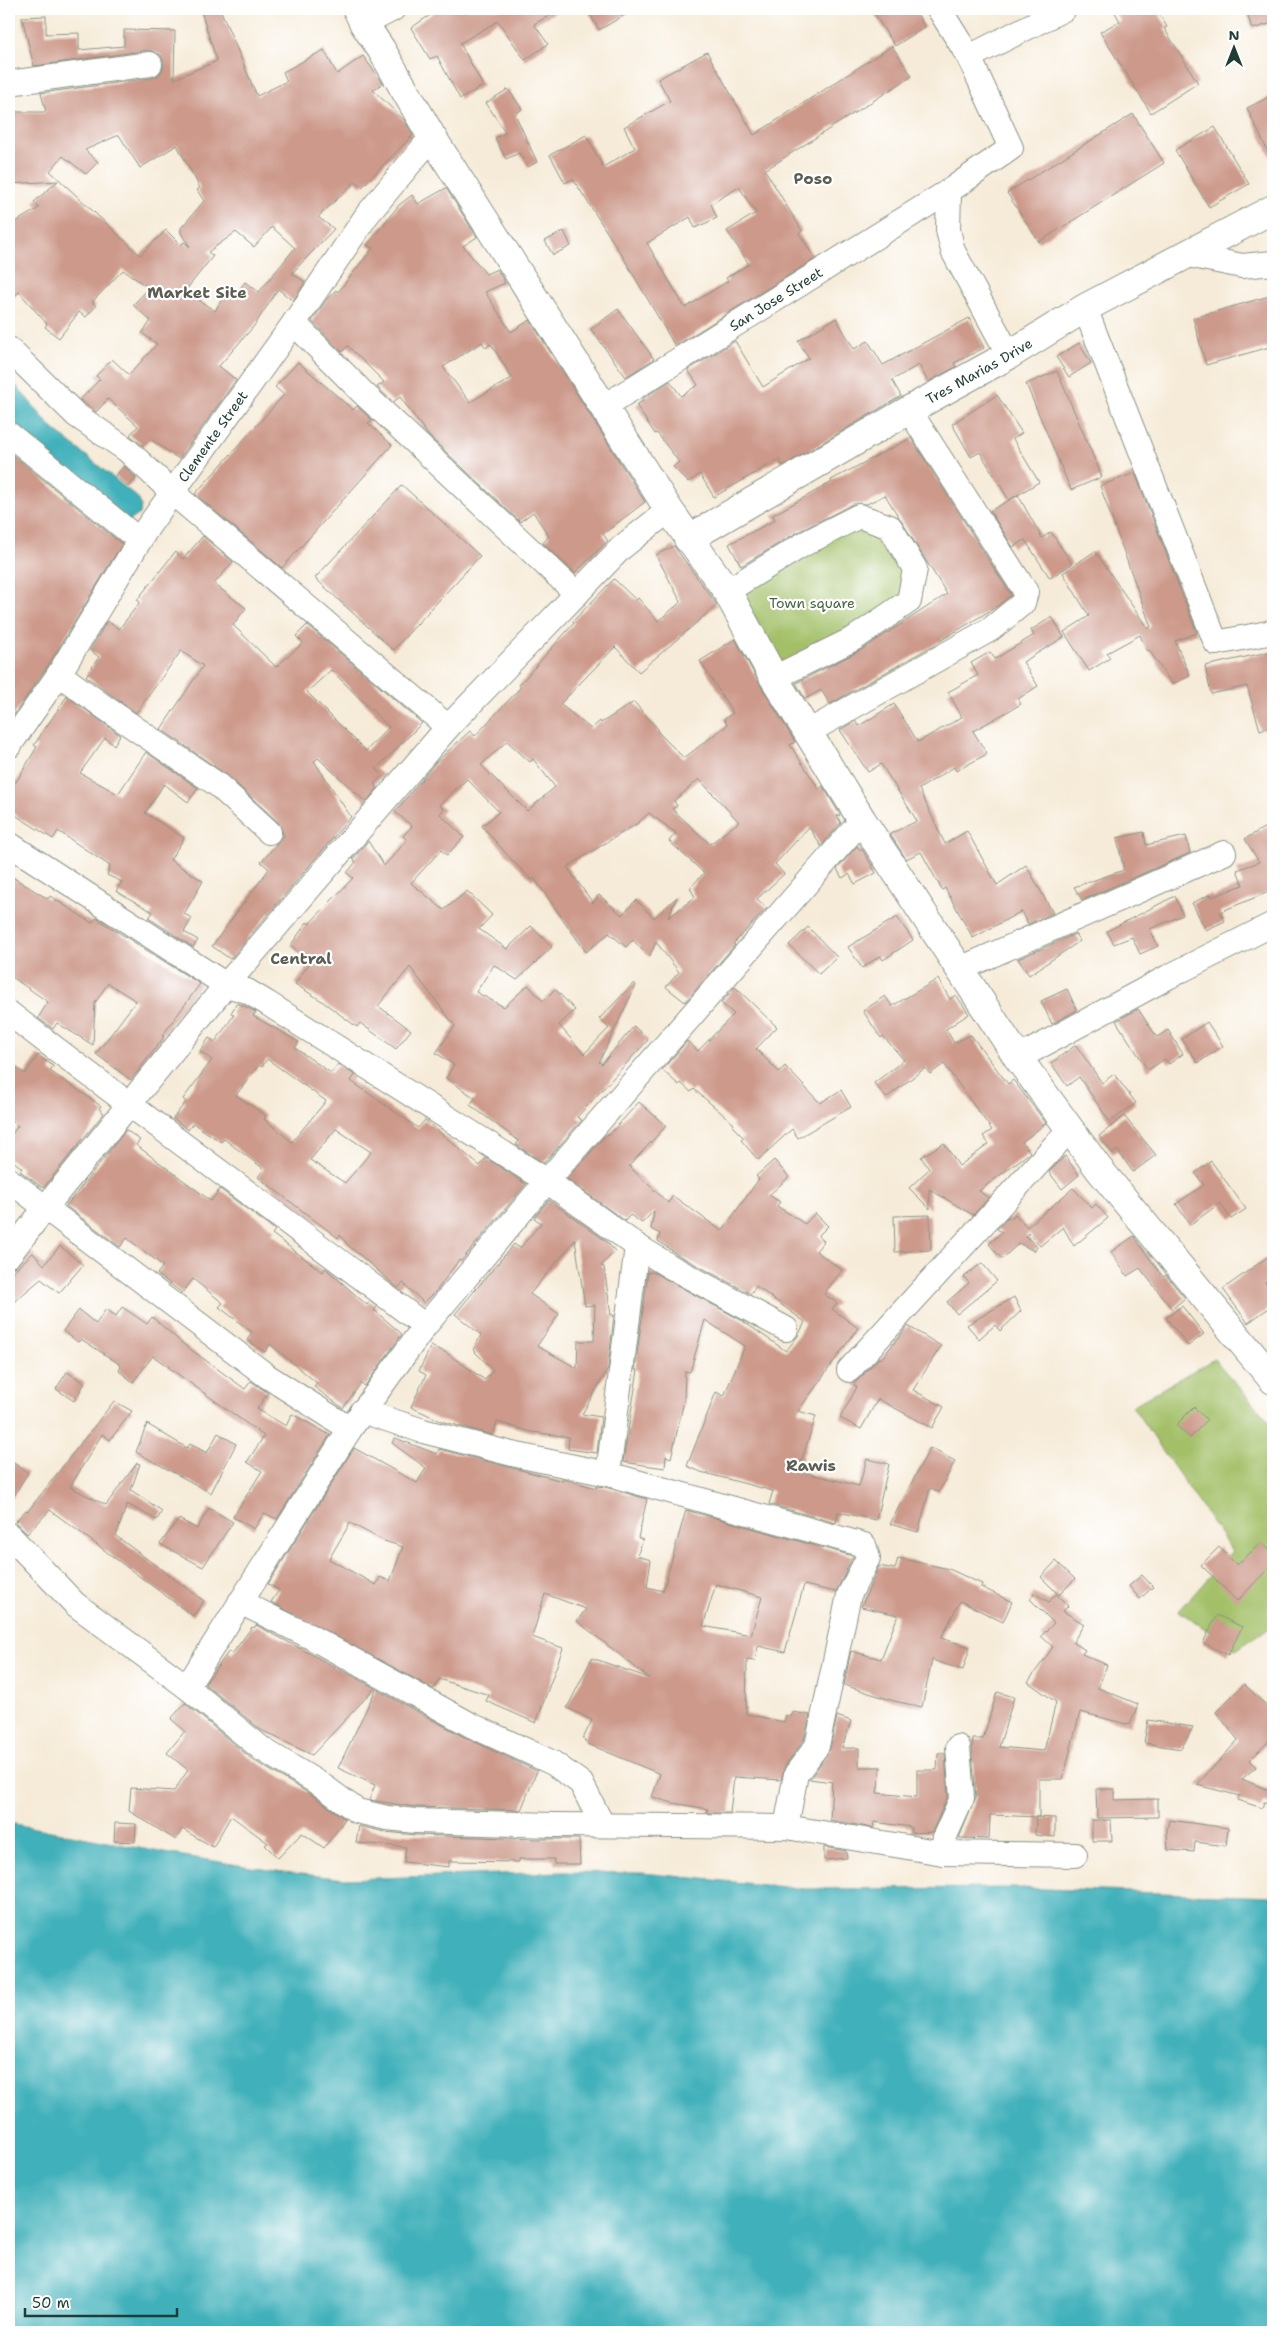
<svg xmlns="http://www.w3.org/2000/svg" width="1282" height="2341" font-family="'Shantell Sans',sans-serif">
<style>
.green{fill:#a3c067;stroke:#617e4e}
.water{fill:#40b0ba;stroke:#307677}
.building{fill:#cc998a;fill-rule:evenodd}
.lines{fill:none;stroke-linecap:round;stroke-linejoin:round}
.minor-casing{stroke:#8a9486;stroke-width:26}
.major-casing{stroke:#8a9486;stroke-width:30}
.minor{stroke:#fff;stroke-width:24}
.major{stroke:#fff;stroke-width:28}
.labels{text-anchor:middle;stroke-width:4.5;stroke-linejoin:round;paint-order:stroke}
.street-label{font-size:14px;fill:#1f3d34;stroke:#fff}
.park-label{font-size:14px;fill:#476443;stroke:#fff}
.quarter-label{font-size:16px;font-weight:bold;fill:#5c5d52;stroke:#fff}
</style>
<rect width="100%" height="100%" fill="#fff"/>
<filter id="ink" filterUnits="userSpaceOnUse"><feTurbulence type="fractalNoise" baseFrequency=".02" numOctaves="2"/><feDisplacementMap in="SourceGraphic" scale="10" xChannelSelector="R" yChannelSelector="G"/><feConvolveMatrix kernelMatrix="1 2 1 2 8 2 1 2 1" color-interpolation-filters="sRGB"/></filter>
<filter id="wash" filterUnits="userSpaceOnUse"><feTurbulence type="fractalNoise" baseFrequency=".0096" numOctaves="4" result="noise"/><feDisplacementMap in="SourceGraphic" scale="20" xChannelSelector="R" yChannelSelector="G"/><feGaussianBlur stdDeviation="1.12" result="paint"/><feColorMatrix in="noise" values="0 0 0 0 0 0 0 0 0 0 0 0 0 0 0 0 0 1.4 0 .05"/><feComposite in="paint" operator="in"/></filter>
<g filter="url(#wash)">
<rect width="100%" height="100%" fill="#f6ebd8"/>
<path class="green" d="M861 516 893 526 911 601 791 677 733 586Z
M1214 1359 1273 1426V1625L1236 1650 1179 1611 1232 1551 1132 1406Z"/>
<path class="water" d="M9 377 51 427 138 498 141 505 140 514 129 521 9 426Z
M9 1823 165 1853 276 1871 345 1879 562 1872 642 1873 805 1889 1018 1888 1273 1897V2332H9Z"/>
<g id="blocks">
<path class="building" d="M200 9H220L257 96 287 81 283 72 324 50 337 74 363 56 383 83 373 90 405 121 413 135 362 187 356 181 318 217 334 229 292 273 305 282 293 301 278 289 254 326 219 366 236 380 179 459 150 439 143 446 130 435 138 426 108 399 96 412 80 400 100 379 96 376 112 359 129 375 157 344 142 333 151 321 133 305 149 288 123 270 92 302 96 306 86 317 79 312 59 338 45 327 47 324 19 292 9 302V226L39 208 34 202 58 181 9 184V112H46L41 93 152 78 159 75 163 69 164 62 161 55 149 50 34 66 22 17 46 16V34L79 33V50L124 46V30L175 31 174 79 217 61ZM119 135 140 168 177 145 200 188 197 190 204 201 181 228V233L190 247 184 242 181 245 166 230 140 255 50 171 63 156 86 174 98 162 85 150ZM272 227 295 248 259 292 245 282 234 297 226 292 215 311 185 291 213 256 208 252 236 232 254 247Z
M439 9H561L534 24 548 44 525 60 498 21 460 43 483 86 460 99 437 56 430 59 411 28Z
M587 9H635L599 30Z
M871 9H914L925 27 895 46Z
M1113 9H1156L1167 27 1164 28 1198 83 1151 113 1100 32 1120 21Z
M1246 9H1273V23L1252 29Z
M892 46 912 76 765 170 802 231 799 233 815 259 675 346 623 257 573 179 565 183 550 155 586 135 603 167 635 148 624 127 670 101 658 79 707 52 754 135ZM739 187 756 213 727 231 749 264 726 278 728 281 685 308 647 243 690 217 695 228 717 218 711 204Z
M508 89 522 109 515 114 537 162 528 167 519 153 506 159 495 138 506 133 486 103Z
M1273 95V162L1247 108Z
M1133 114 1164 163 1039 242 1007 193Z
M1215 127 1249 184 1209 207 1175 150Z
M446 188 477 237 463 246 486 274 497 269 505 283 485 292 511 332 530 320 645 502 603 534 608 541 575 573 543 543 549 536 533 512 520 522 428 435 400 397 393 402 377 387 384 382 348 346 342 352 312 321 327 299 336 290 338 292 373 248 367 245 399 205 412 195 418 204ZM482 342 486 348 491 344 512 378 470 402 443 367Z
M564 231 571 246 553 255 545 241Z
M1273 295V346L1206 365 1193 318Z
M618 309 654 359 626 377 591 329Z
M836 318 854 349 868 341 883 365 969 318 984 348 954 363 956 367 928 382 919 365 892 380 901 396 783 466 779 459 714 497 700 474 688 482 673 467 679 462 657 433 655 434 636 405 643 401 642 399 670 381 681 396 698 385 688 370 735 341 763 387 809 358 798 341Z
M1079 343 1091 363 1069 377 1056 357Z
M298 362 353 410 357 406 372 420 368 423 392 445 282 568 195 494 284 395 275 387Z
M1057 371 1102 477 1071 490 1026 384Z
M997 395 1022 433 1013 439 1039 482 1009 500 980 452 971 457 952 424Z
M911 438 1011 595 996 607 925 650 830 704 821 690 805 699 796 683 863 649 947 594 885 495 867 504H853L798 532 741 566 729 544 775 520 773 515 832 482 831 480Z
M9 452 122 544 47 667 9 722Z
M124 466 136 478 128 487 115 476Z
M1135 473 1197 633 1175 641 1190 676 1172 684 1149 650 1147 651 1140 635 1107 653 1110 658 1089 671 1064 632 1089 616 1063 573 1095 551 1148 629 1151 627 1100 486Z
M402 485 480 556 393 650 315 578Z
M1018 495 1042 538 1051 532 1072 564 1050 578 1025 540 1013 547 990 511Z
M203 536 233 562 214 584 246 608 233 625 276 667 303 643 296 636 307 625 422 723 376 769 383 775 374 784 378 788 366 802 318 758 314 761 351 817 230 959 212 946 269 869 261 862 284 836 278 822 227 775 161 729 203 666 181 651 136 713 86 676 99 657 90 650 107 621 119 629 140 602 137 600 175 552 183 559ZM331 670 389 727 366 751 307 692Z
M674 546 717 605 639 672 615 647 560 704 591 729 600 721 601 723 634 702 658 729 657 731 684 758 727 725 724 719 733 713 700 661 735 639 761 686 795 742 790 745 819 789 823 786 840 815 837 816 841 823 821 846 809 827 775 864 784 874 757 899 767 908 733 944 735 945 685 1002 666 987 679 972 656 942 649 957 633 940 626 947 609 933 586 952 534 878 532 880 511 859 482 826 499 812 467 779 439 805 444 809 440 814 464 837 447 855 441 850 411 883 444 910 467 891 492 915 479 929 507 949 531 926 552 947 517 980 494 965 476 992 504 1007 528 985 543 1001 555 989 575 1010 559 1025 584 1054 609 1028 599 1019 634 983 636 985 599 1062 602 1064 634 1026 648 1040 577 1117 582 1120 544 1163 516 1145 519 1141 470 1105 475 1098 446 1078 454 1065 436 1053 455 1026 410 967 378 1006 411 1030 396 1049 360 1023 357 1027 319 999 295 984 309 964 291 945 307 922 309 924 353 878 347 873 356 862 353 859 368 841 384 866 407 840 403 836 412 826 395 812 435 763 470 731 475 736 521 687 519 685 574 623 573 621 614 579 636 600 638 598 658 621 681 602 656 555ZM507 741 530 762 533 759 555 787 527 811 481 765ZM699 779 739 822 710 844 672 809 677 806 674 801ZM649 813 676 833 669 841 704 873 690 888 695 897 668 918 677 897 654 918 636 900 622 915 599 895 593 903 567 867 638 823Z
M1052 617 1064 637 1023 662 1038 686 1018 699 1021 704 973 731 987 754 956 771 954 767 919 789 945 844 967 831 997 885 1026 865 1053 913 1028 924 1022 911 973 938 945 888 942 890 921 852 906 859 890 834 917 821 881 764 868 772 840 730 855 721 859 726 894 704 918 742 962 717 948 692 978 675 971 663 990 652 995 659 1034 635 1031 630Z
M1273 651V726L1260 730 1247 686 1211 694 1205 666Z
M67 696 120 735 114 745 105 738 80 773 118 794 146 752 198 788 188 802 164 784 145 813 184 838 170 860 203 881 184 914 192 918 184 932 198 940 193 947 149 918 153 912 116 891 122 882 107 875 110 866 58 831 53 839 9 811V777L16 782 37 747 34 745Z
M1267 826 1273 837V890L1220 912 1225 921 1206 930 1192 903 1211 894 1212 897 1243 885 1237 870 1259 862 1245 839Z
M1144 832 1146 845 1186 836 1190 853 1082 900 1074 887 1124 870 1117 838Z
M857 846 860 850 862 849 876 873 855 884 849 874 842 878 837 869Z
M9 875 48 899 50 896 92 923 96 918 200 984 162 1036 164 1037 131 1080 96 1054 136 1001 108 983 95 1003 93 1045 57 1023 53 1029 38 1018 48 1002 9 975Z
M1175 896 1183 915 1150 929 1158 946 1140 954 1132 937 1114 944 1107 931Z
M897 917 913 940 883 960 880 956 862 968 848 947Z
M808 927 837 957 819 974 789 945Z
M1075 934 1080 941 1029 975 1018 959Z
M938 979 950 999 956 995 969 1014 946 1029 954 1043 971 1035 1008 1084 1013 1080 1046 1123 1022 1142 1030 1152 1028 1154 979 1191 989 1198 973 1215 929 1189 930 1209 909 1188 929 1169 921 1157 944 1143 959 1166 989 1144 983 1136 992 1130 944 1064 930 1074 925 1068 886 1098 874 1083 904 1060 883 1036 881 1038 863 1011 885 996 892 1006Z
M735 987 777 1027 756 1049 779 1072 785 1066 820 1103 841 1090 851 1107 798 1138 792 1129 758 1160 741 1140 744 1138 732 1126 734 1124 694 1089 691 1092 681 1083 679 1085 662 1070 687 1041 698 1051 734 1014 721 1003Z
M1067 989 1077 1010 1052 1024 1041 1001Z
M237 1003 256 1012 253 1016 299 1042 295 1048 331 1073 338 1064 355 1075 351 1081 418 1128 425 1120 480 1166 486 1158 526 1184 461 1261 459 1260 437 1290 424 1303 403 1283 398 1288 347 1244 340 1235 338 1238 258 1177 264 1169 224 1139 221 1142 193 1123 188 1130 173 1118 186 1102 183 1099 212 1060 200 1051 209 1038 215 1042 234 1015 231 1013ZM267 1059 326 1101 292 1142 264 1119 266 1116 236 1095 259 1065 262 1067ZM336 1129 371 1152 345 1183 310 1160Z
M1138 1009 1157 1037 1168 1030 1183 1054 1169 1064 1165 1059 1148 1070 1116 1021Z
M1207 1022 1223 1046 1198 1063 1182 1039Z
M1076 1045 1102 1083 1114 1074 1136 1103 1110 1122 1079 1077 1067 1086 1051 1063Z
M38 1055 53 1066 50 1071 101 1106 99 1109 104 1113 43 1188 20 1171 22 1168 9 1158V1138L18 1126 9 1119V1062L25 1074Z
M639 1102 666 1126 629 1166 668 1203 673 1196 722 1231 759 1179 756 1176 774 1160 789 1177 769 1195 780 1202 777 1206 805 1224 815 1213 828 1226 818 1236 824 1241 816 1251 842 1270 824 1294 837 1303 832 1309 858 1328 798 1411 816 1416 798 1471 859 1486 867 1459 889 1464 876 1520 838 1512 836 1523 769 1504 773 1491 701 1472 687 1466 716 1392 724 1396 745 1346 705 1320 690 1372 685 1371 684 1401 671 1458 666 1456 665 1468 623 1462 638 1370H635L648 1272 655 1273 741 1320 786 1351 798 1336 805 1322 756 1286 751 1294 680 1256 658 1241 660 1234 651 1229 654 1211 642 1223 630 1215 625 1221 567 1179 607 1134 609 1135Z
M1124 1116 1156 1155 1133 1172 1117 1150 1113 1154 1099 1136Z
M126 1130 140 1140 136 1145 211 1201 220 1189 275 1230 272 1234 300 1255 323 1272 325 1268 367 1305 370 1301 377 1307 374 1310 402 1334 365 1386 361 1383 343 1408 314 1387 317 1383 270 1344 265 1352 247 1340 252 1332 219 1307 223 1303 193 1279 182 1293 157 1274 163 1266 127 1238 120 1247 66 1206Z
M1065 1156 1079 1175 1062 1189 1049 1172Z
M1211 1161 1246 1209 1231 1219 1220 1203 1190 1225 1176 1204 1204 1185 1195 1173Z
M1073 1188 1092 1208 1096 1204 1108 1218 1074 1246 1063 1227 1040 1246 1029 1233 1026 1236 1037 1247 1034 1251 1019 1243 1002 1259 989 1244 1002 1232 997 1229 1008 1217 1010 1219 1015 1214 1027 1227Z
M549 1200 606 1241 615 1251 601 1266 604 1267 611 1315H614L608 1369 582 1414 601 1417 597 1453 568 1449 569 1437 532 1432 497 1422 493 1435 441 1421 411 1407 426 1375 419 1371 431 1346 445 1352 485 1380 493 1370 473 1350 481 1335 455 1314 514 1244 520 1248 541 1223 534 1218ZM575 1240 585 1306 595 1305 594 1341H578L577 1368 537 1346 559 1314 530 1294Z
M930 1215 931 1250 895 1252 894 1216Z
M1134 1236 1163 1277 1166 1275 1185 1298 1172 1309 1140 1268 1127 1276 1111 1252Z
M60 1246 83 1265 59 1293 41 1279 9 1306V1275L33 1253 44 1265Z
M1273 1253V1276L1265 1282 1273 1293V1305L1248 1323 1223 1289Z
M982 1263 997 1281 957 1314 947 1302 969 1283 964 1277Z
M1014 1297 1021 1311 1000 1331 995 1325 979 1339 967 1325Z
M1182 1306 1204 1334 1188 1346 1166 1318Z
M122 1307 147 1324 152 1317 182 1343 245 1389 251 1381 268 1393 257 1409 286 1426 292 1414 330 1435 277 1519 264 1513 254 1529 233 1517 262 1471 247 1462 264 1436 168 1367 169 1364 167 1366 153 1356 133 1382 119 1371 121 1365 81 1339 78 1342 63 1331 79 1310 96 1324 106 1309 116 1316Z
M908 1326 941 1346 913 1390 944 1407 932 1428 878 1399 861 1429 840 1418 857 1387 854 1385 856 1382 879 1358 881 1359Z
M67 1372 85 1383 74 1401 56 1389Z
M114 1401 132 1411 110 1440 102 1434 70 1487 106 1505 137 1463 140 1464 131 1490 162 1511 157 1520 127 1504 116 1536 204 1601 193 1616 50 1510 27 1534 15 1522 26 1510 28 1511Z
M1194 1407 1207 1420 1190 1438 1176 1425Z
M147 1424 187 1448 190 1444 207 1453 218 1433 236 1444 211 1493 136 1452Z
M395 1438 437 1454 439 1449 563 1481 564 1479 596 1488V1486L605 1487 647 1499 638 1538 643 1540 637 1556 651 1560 647 1587 663 1591 686 1510 853 1556 836 1592 804 1585 785 1652 758 1646 755 1661 747 1660 746 1714 784 1722 786 1715 791 1717 793 1712 810 1715 804 1740 785 1766 781 1780 734 1777 730 1813H707L708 1809 673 1803 652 1797 660 1774 588 1744 583 1739 592 1720 567 1708 592 1658 649 1678 577 1621 586 1609 545 1594 532 1637 563 1648 536 1723 486 1701 489 1695 439 1679 434 1689 271 1602 279 1590 268 1584 354 1448 417 1483 426 1468 392 1443ZM350 1523 384 1541 403 1547 390 1581 380 1577 376 1585 329 1559ZM716 1584 762 1597 751 1635 703 1626Z
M930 1448 955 1461 939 1492 930 1488 918 1532 890 1524Z
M9 1460 28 1473 9 1503Z
M209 1508 233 1522 203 1567 160 1544 179 1519 197 1529Z
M1262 1542 1273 1555V1564L1237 1601 1201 1565 1219 1547 1237 1565Z
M898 1558 949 1569 982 1584 981 1587 1012 1602 1003 1622 960 1601 941 1638 970 1647 963 1670 932 1660 922 1707 894 1701 844 1685 851 1651 881 1659 898 1615 861 1607 879 1566 895 1569Z
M1056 1561 1075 1579 1059 1595 1041 1577Z
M1142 1575 1153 1587 1140 1599 1129 1586Z
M1034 1593 1049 1602 1056 1594 1068 1606 1063 1611 1084 1624 1073 1642 1085 1650 1082 1654 1107 1665 1098 1688 1138 1704 1130 1725 1080 1712 1063 1779H1039V1817L990 1815 989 1839 959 1838 976 1797 972 1754 973 1739H983L997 1692 1014 1697 999 1747 1044 1751 1056 1702 1028 1682 1053 1647 1041 1636 1054 1623 1030 1599Z
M1217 1615 1242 1627 1228 1655 1203 1643Z
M256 1625 375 1688 312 1755 261 1730 205 1684 229 1651 232 1654 252 1627 254 1628Z
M1244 1684 1273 1712V1737L1250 1760 1256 1767 1242 1779 1273 1792V1804L1264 1802 1262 1808 1237 1800 1240 1796 1197 1785 1238 1740 1216 1712Z
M376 1689 464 1737 537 1771 521 1810 417 1807 369 1800 375 1785 338 1768Z
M185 1703 253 1760 315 1797 345 1819 324 1848 302 1833 278 1858 265 1845 268 1843 231 1816 213 1847 182 1829 176 1840 129 1811 131 1788 174 1791 188 1770 167 1753 185 1731 171 1719Z
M837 1716 851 1721 842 1748H859V1767H881L877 1793 917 1797V1770H937L938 1753H945L948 1796 932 1832 911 1833V1827L874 1822 873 1828 830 1820 832 1782 810 1779 830 1749Z
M1148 1720 1193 1727 1181 1749 1144 1743Z
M1096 1789H1114V1800L1158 1799V1817L1097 1818Z
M1036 1817 1055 1818V1837L1035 1835Z
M1092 1820H1111L1112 1841H1092Z
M1169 1820 1228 1828 1226 1846 1195 1842 1194 1852 1168 1850 1167 1830Z
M115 1823 136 1824 135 1842 114 1841Z
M359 1826 385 1832 416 1835 535 1839H579L580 1864H554V1859H519V1862L449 1861V1867L404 1862 406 1847 356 1843Z
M824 1847 846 1851 847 1858 824 1860Z"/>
</g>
</g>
<g filter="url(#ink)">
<use href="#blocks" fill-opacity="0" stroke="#8a9486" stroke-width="1"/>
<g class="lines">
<defs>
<g id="minor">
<path d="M939 9 969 57 1011 148 949 191 948 230 953 251 1009 355"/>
<path d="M364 24 393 9"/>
<path d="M969 57 1064 9"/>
<path d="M9 83 150 64"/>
<path d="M1188 255 1242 266 1273 263"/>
<path d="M1085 308 1216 643 1273 632"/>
<path d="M294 323 362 392 577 594"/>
<path d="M9 349 76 415 127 450 173 493 448 727"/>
<path id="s1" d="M603 407 949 191"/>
<path d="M9 434 139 540"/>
<path d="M727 591 804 544 859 516 890 527 915 569 909 601 855 638 774 678"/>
<path d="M59 674 107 709 218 785 269 832"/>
<path d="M808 732 991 629 1023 603 1026 592 909 410"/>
<path id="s2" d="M9 746 59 674 147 528 294 323 367 215 432 137"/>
<path d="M9 844 226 985 247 991 267 1003 547 1181 637 1246 608 1474"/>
<path d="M960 969 1224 853"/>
<path d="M9 1013C146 1119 287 1220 425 1326"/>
<path d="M1018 1058 1168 977 1273 924"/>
<path d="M9 1180 267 1376 350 1429"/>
<path d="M637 1246 671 1267 786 1329"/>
<path d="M9 1255 45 1208 226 985 448 727 621 548 669 510"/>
<path d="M849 1370 1070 1129"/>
<path d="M362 1411 423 1431 512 1454 608 1474 864 1545 868 1558 849 1595 817 1746 796 1774 786 1827"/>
<path d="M9 1535 75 1604 187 1687 262 1749 323 1786 357 1811 387 1818 416 1821 553 1825 786 1827 943 1853 1075 1855"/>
<path d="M240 1602 309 1636 471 1725 553 1763 581 1783 602 1824"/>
<path d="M187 1687 350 1429 425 1326 547 1181 862 820"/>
<path d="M943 1853 945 1836 962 1798 958 1747"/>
</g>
<g id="major">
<path d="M357 9 364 24 381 49 432 137 669 510 727 591 774 678 862 820 1018 1058 1099 1169 1273 1380"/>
<path id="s3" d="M688 539 909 410 1009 355 1085 308 1273 209"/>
</g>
</defs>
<use href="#minor" class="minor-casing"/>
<use href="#major" class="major-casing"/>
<use href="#minor" class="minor"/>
<use href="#major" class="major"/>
</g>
</g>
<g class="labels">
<g class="street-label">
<text dy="5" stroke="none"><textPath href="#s1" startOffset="204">San Jose Street</textPath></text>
<text dy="5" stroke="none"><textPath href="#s3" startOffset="336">Tres Marias Drive</textPath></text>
<text dy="5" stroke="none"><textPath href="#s2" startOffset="371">Clemente Street</textPath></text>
</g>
<g class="park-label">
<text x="812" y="608">Town square</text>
</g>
<g class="quarter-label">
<text x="813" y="184">Poso</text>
<text x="197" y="298">Market Site</text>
<text x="301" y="964">Central</text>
<text x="811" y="1471">Rawis</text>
</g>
</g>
<rect width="1282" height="2341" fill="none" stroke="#fff" stroke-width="30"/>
<g transform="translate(1234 48)" stroke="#ffffff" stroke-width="4" paint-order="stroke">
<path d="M0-4L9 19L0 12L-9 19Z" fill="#1f3d34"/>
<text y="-8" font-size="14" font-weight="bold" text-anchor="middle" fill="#1f3d34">N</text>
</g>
<path d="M25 2308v8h152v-8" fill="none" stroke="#1f3d34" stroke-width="2.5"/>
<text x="32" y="2308" font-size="15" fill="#1f3d34" stroke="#ffffff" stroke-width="4" paint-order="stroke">50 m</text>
</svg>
